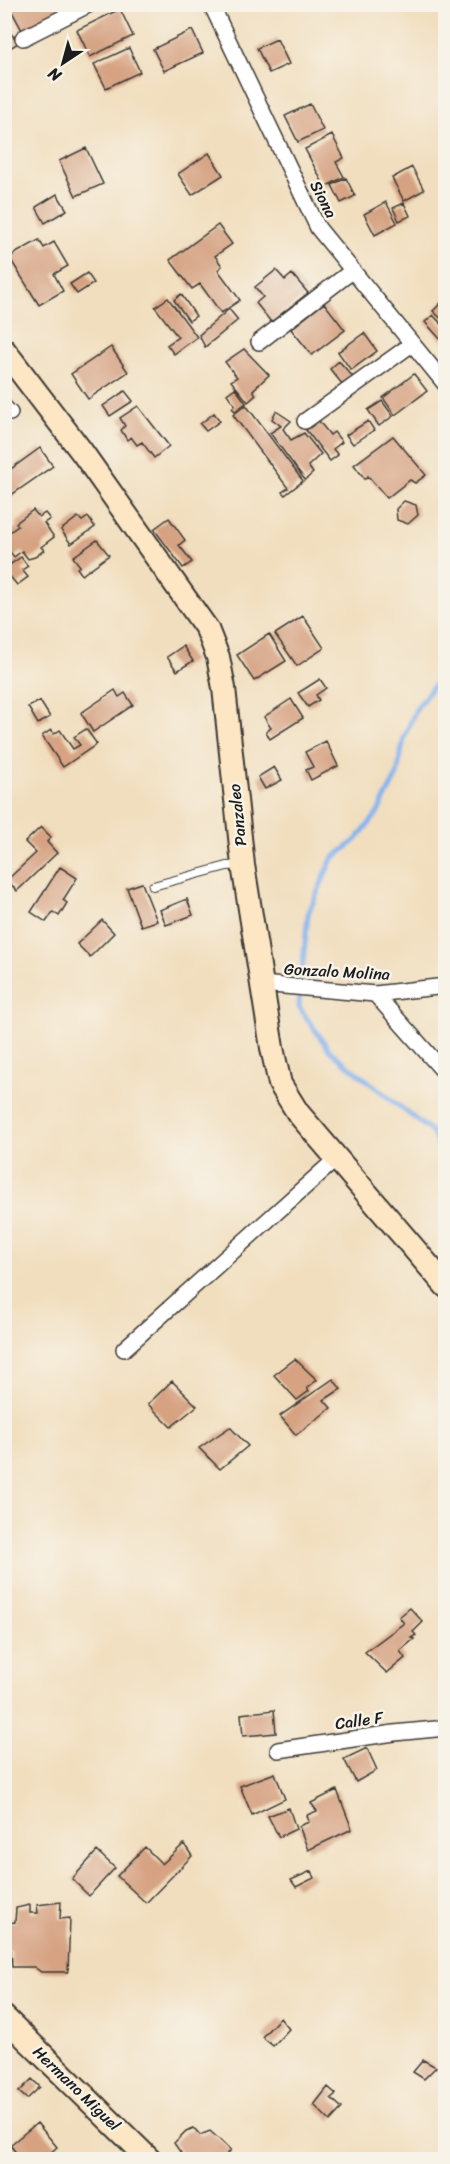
<svg xmlns="http://www.w3.org/2000/svg" width="450" height="2164" font-family="Sriracha,sans-serif">
<style>
.lines{fill:none;stroke-linecap:round;stroke-linejoin:round}
.stream{stroke:#83b3ee;stroke-width:5}
.building{fill:#d6a282}
.lane-casing{stroke:#3c3934;stroke-width:10}
.street-casing{stroke:#3c3934;stroke-width:18}
.secondary-casing{stroke:#3c3934;stroke-width:26}
.lane{stroke:#fff;stroke-width:8}
.street{stroke:#fff;stroke-width:15}
.secondary{stroke:#fce6c4;stroke-width:22}
.labels{text-anchor:middle;stroke-width:5;stroke-linejoin:round;paint-order:stroke}
.street-label{font-size:16px;fill:#1c1c1c;stroke:#f7f3e8}
</style>
<rect width="100%" height="100%" fill="#f7f3e8"/>
<filter id="ink" filterUnits="userSpaceOnUse"><feTurbulence type="fractalNoise" baseFrequency=".0167" numOctaves="2"/><feDisplacementMap in="SourceGraphic" scale="12" xChannelSelector="R" yChannelSelector="G"/><feConvolveMatrix kernelMatrix="1 2 1 2 8 2 1 2 1" color-interpolation-filters="sRGB"/></filter>
<filter id="wash" filterUnits="userSpaceOnUse"><feTurbulence type="fractalNoise" baseFrequency=".008" numOctaves="4" result="noise"/><feDisplacementMap in="SourceGraphic" scale="24" xChannelSelector="R" yChannelSelector="G"/><feGaussianBlur stdDeviation="1.35" result="paint"/><feColorMatrix in="noise" values="0 0 0 0 0 0 0 0 0 0 0 0 0 0 0 0 0 1.4 0 .05"/><feComposite in="paint" operator="in"/></filter>
<g filter="url(#wash)">
<rect width="100%" height="100%" fill="#f1debe"/>
<g class="lines">
<path class="stream" d="M301 982 308 914 332 859 356 840 377 814 397 775 404 738 416 709 446 669
M300 992 299 1007 330 1051 432 1132 446 1164"/>
</g>
<g id="blocks">
<path class="building" d="M8 4H79L23 32Z
M120 9 133 36 90 57 77 30Z
M4 24 18 43 4 52Z
M192 30 203 53 164 71 153 49Z
M277 39 289 64 269 73 257 48Z
M129 48 140 72 106 88 94 64Z
M310 104 323 130 298 142 285 116Z
M332 135 344 158 336 162 344 177 325 187 305 149Z
M86 148 103 184 76 196 59 161Z
M209 153 223 175 192 195 178 174Z
M412 167 424 190 404 201 392 178Z
M346 178 355 196 341 203 332 185Z
M57 194 67 210 45 223 36 207Z
M386 202 397 223 375 235 364 214Z
M404 203 410 216 399 221 393 208Z
M218 225 232 244 215 256 222 266 218 270 240 300 221 313 200 284 192 289 170 260Z
M39 240 44 248 54 242 68 266 54 274 63 291 39 305 9 257Z
M276 270 285 280 292 274 308 293 271 322 256 303 263 297 255 287Z
M87 273 94 283 77 294 70 284Z
M181 294 196 316 189 321 174 300Z
M168 298 197 337 174 354 167 345 178 337 155 307Z
M446 298V323L433 311Z
M324 303 345 330 312 355 291 329Z
M229 309 238 320 205 347 199 335Z
M433 315 446 329V338L442 341 425 322Z
M364 333 377 351 351 370 338 352Z
M111 347 128 372 88 399 71 374Z
M244 349 269 375 253 390 256 395 248 402 231 381 237 377 225 362Z
M339 361 353 377 343 385 330 369Z
M414 374 427 391 395 415 383 398Z
M235 388 246 403 235 411 232 408 235 405 227 394Z
M125 391 133 401 110 416 103 406Z
M382 401 393 416 379 426 368 410Z
M246 405 303 481 285 495 282 492 288 488 233 415Z
M138 406 169 446 154 458 142 442 137 445 131 437 127 440 121 430 125 426 120 418Z
M276 411 291 421 283 429 291 440 304 433 321 454 308 466 313 473 305 480 270 433 281 426 272 419Z
M214 413 220 421 206 431 200 424Z
M318 420 330 435 334 432 342 442 333 449 338 455 330 461 306 430Z
M368 421 374 430 353 444 346 435Z
M393 436 426 475 415 483 410 480 387 498 368 476 365 479 354 465Z
M40 448 53 466 4 500V474Z
M404 501 416 505 418 515 408 524 397 520 396 509Z
M33 510 39 517 45 513 50 519 44 523 54 537 41 547 44 550 35 557 28 559 22 551 14 557 4 544V536L18 526 16 523Z
M78 517 82 521 88 517 95 527 71 544 61 530Z
M169 518 185 540 179 545 192 562 183 568 154 529Z
M97 540 109 555 82 575 77 568 80 566 73 557Z
M4 555 11 564 21 557 28 566 22 570 28 577 17 585 4 569Z
M303 616 324 648 297 666 275 634Z
M269 634 286 661 254 681 237 655Z
M183 646 193 661 177 671 167 657Z
M320 679 326 688 316 695 319 700 308 707 298 693Z
M115 690 119 697 125 693 133 705 93 732 81 713Z
M291 699 303 718 270 739 266 732 271 728 264 717Z
M40 701 50 717 38 724 28 707Z
M86 729 97 744 63 767 42 736 51 730 54 734 60 730 73 749 80 745 74 737Z
M326 741 338 766 311 780 306 770 313 767 305 752Z
M274 767 282 780 265 789 258 777Z
M41 827 51 837 47 842 57 853 17 891 7 880 36 853 25 842Z
M60 867 77 878 63 900 67 903 59 916 53 912 46 922 31 912Z
M142 883 157 921 141 926 127 888Z
M187 899 193 915 166 925 160 910Z
M102 920 114 933 90 957 77 944Z
M295 1359 317 1380 307 1388 309 1391 297 1400 274 1375Z
M333 1379 341 1389 324 1400 331 1408 296 1435 280 1416Z
M172 1381 197 1406 171 1427 148 1404Z
M230 1427 248 1446 220 1469 199 1448Z
M410 1608 423 1622 413 1632 416 1635 411 1638 414 1639 400 1651 405 1658 387 1673 365 1652 404 1623 399 1617Z
M274 1710 276 1733 243 1736 241 1714Z
M367 1748 377 1770 356 1782 344 1759Z
M275 1773 285 1799 252 1815 240 1786Z
M337 1790 352 1829 308 1850 299 1826 309 1822 307 1815 317 1811 311 1803Z
M289 1808 296 1829 279 1837 268 1816Z
M184 1844 192 1856 146 1903 117 1876 145 1847 162 1864Z
M97 1851 115 1868 89 1896 72 1879Z
M311 1871 314 1878 296 1887 291 1880Z
M61 1902 60 1919 70 1918 68 1972H41L34 1967H12L11 1951H4V1923L15 1922 16 1908 30 1905V1913H38L37 1905Z
M280 2018 289 2029 273 2046 262 2037Z
M423 2060 436 2067 424 2079 413 2072Z
M32 2079 40 2087 27 2099 19 2092Z
M328 2087 336 2094 331 2098 342 2108 330 2121 314 2105Z
M37 2123 57 2147 43 2160H22L10 2145Z
M194 2128 200 2135 210 2131 231 2150 222 2160H177L181 2153 174 2143 186 2131Z"/>
</g>
</g>
<g filter="url(#ink)">
<use href="#blocks" fill-opacity="0" stroke="#3c3934" stroke-width="1.5"/>
<g class="lines">
<defs>
<path id="lane" d="M153 886 227 866 242 865"/>
<path id="street" d="M211 4 318 228 446 385
M23 38 90 4
M259 342 352 271
M4 407 10 413
M305 421 412 344
M261 984 375 994 446 986
M375 994 446 1074
M124 1349 336 1159
M278 1750 394 1733 446 1728"/>
<path id="secondary" d="M4 350 82 452 207 629 218 657 224 688 243 865 272 1048 280 1084 298 1113 446 1286
M4 2017 150 2160"/>
</defs>
<use href="#lane" class="lane-casing"/>
<use href="#street" class="street-casing"/>
<use href="#secondary" class="secondary-casing"/>
<use href="#lane" class="lane"/>
<use href="#street" class="street"/>
<use href="#secondary" class="secondary"/>
</g>
</g>
<g class="labels">
<g class="street-label">
<text transform="translate(324 199) rotate(63)" y="6">Siona</text>
<text transform="translate(237 815) rotate(-96)" y="6">Panzaleo</text>
<text transform="translate(337 971) rotate(3)" y="6">Gonzalo Molina</text>
<text transform="translate(359 1720) rotate(-8)" y="6">Calle F</text>
<text transform="translate(77 2088) rotate(44)" y="6">Hermano Miguel</text>
</g>
</g>
<rect width="450" height="2164" fill="none" stroke="#f7f3e8" stroke-width="24"/>
<g transform="translate(63 63) rotate(216)" stroke="#f7f3e8" stroke-width="4.5" paint-order="stroke">
<path d="M0-4.5L10 22L0 15L-10 22Z" fill="#1c1c1c"/>
<text y="-9" font-size="16" font-weight="bold" text-anchor="middle" fill="#1c1c1c">N</text>
</g>
</svg>
